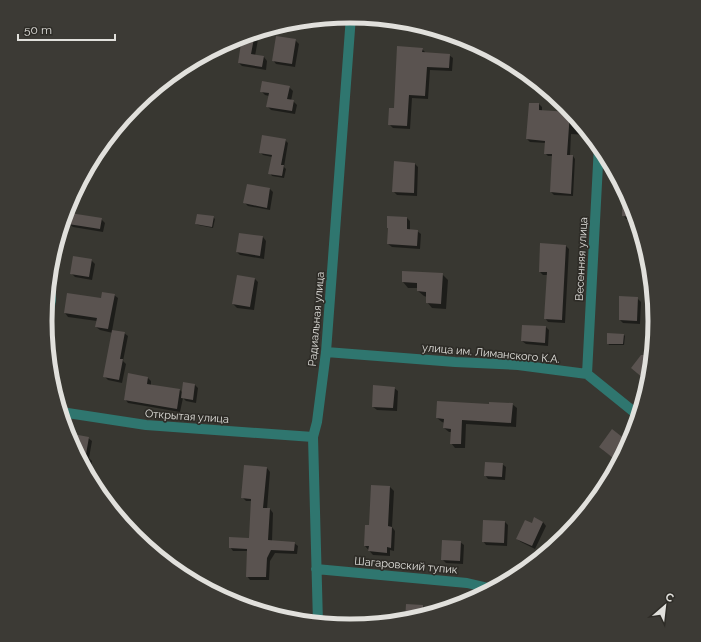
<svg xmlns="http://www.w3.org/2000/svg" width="701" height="642" font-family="Raleway,sans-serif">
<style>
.shadow{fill:#0007}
.building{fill:#5a5350}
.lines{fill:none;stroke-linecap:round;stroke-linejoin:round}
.minor{stroke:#2f766f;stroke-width:10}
.labels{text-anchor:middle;stroke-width:3.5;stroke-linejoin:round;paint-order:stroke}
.street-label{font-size:11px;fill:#e1e0dc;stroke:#2e2c27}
.rim{fill:none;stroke:#e1e0dc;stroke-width:5}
</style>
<rect width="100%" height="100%" fill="#383731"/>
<path class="shadow" d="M400 21 410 22 412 23H401Z
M257 32 259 34 255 56 264 57 267 61 266 70 242 66 239 63 242 42 232 40Z
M295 40 299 44 295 67 276 64 273 60Z
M422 49 425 52V53L449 55 453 58 452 71 430 70 428 99 412 98 410 129 393 128 390 125 395 109Z
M289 87 293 91 291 101H293L297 105 295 114 271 110 267 106 269 96 265 95 261 91Z
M530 104H539L542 107V112L573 114 589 133 588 135 571 134 570 156H573L575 159 573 196 554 195 551 192 553 156H548L545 153 546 143 530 142 527 139Z
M285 140 288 143 284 167 286 169 284 178 272 176 270 173 272 157 263 155 260 152Z
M415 164 418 167 417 196 397 195 393 191Z
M248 185 270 189 273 192 270 210 248 206 245 203Z
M624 189 632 204 637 220 626 219 623 215Z
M76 190 72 214 101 219 105 223 103 232 73 227 69 224 70 218 65 217 69 204Z
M213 217 215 219 213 228 198 225 196 224Z
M407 218 410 221V230L417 231 421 234 420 249 392 247 388 244Z
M263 237 266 241 264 259 240 255 237 252Z
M566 246 569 249 565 323 548 322 545 318 548 275H543L540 272Z
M91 260 95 264 92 280 75 277 71 273Z
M403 272 442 274 448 280 446 309 432 308 427 302V297L424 296 418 291V288H408L403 282Z
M255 279 258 282 254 310 237 308 233 304Z
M114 295 118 298 112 331 124 333 128 336 123 361 126 364 122 383 108 380 104 376 113 333 100 330 96 327 97 321 68 317 65 313Z
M637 298 641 302 640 324 623 323 620 320Z
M546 327 549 330 548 346 526 344 522 341Z
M623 334 625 336 624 345H609L608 343Z
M148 378 151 381V386L180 390 183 393 195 385 198 388 196 403 186 401 183 398 180 412 128 403 125 399Z
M394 388 398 391 397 411 377 410 373 407Z
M512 404 517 408 516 427 466 424 465 448H455L451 443V432H449L444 428 445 423 442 422 437 418 490 405Z
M612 430 629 444 619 462 603 450Z
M68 434 88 438 92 441 89 458 92 461 90 477Z
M502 464 506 467 505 480 488 479 485 475Z
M267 468 270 472 267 509H270L273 513 272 541 294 543 298 546 297 554 275 553 270 561 269 580H250L247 576 248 551H233L230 547 250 539 252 501H246L242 497Z
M372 486 390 487 394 491 392 527 395 531 394 551 390 550V556L373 555 365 546 370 526Z
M505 522 508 525 507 546 486 545 483 541Z
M543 522 546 526 535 549 521 542 517 539 532 524Z
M460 542 464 545 463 564 446 563 442 559Z
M423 606 426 610V615L406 621Z"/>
<path class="building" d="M255 33 251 54 264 56 262 67 238 63 242 37Z
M276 36 296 39 292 64 272 61Z
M397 46 423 48 422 52 450 54 449 68 427 67 425 96 409 95 407 126 388 125 389 108H394Z
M262 81 290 86 287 99 294 100 292 111 266 107 269 93 260 92Z
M529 103H539V110L570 112 567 155H573L571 194 550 192 552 154H544L545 141 526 139Z
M262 135 286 139 281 165H284L282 176 268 174 272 155 259 153Z
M394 161 415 163 414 193 392 192Z
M247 184 270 188 267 208 243 203Z
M623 188 632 204 636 217 622 216Z
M70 213 102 218 100 229 68 224Z
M197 214 214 216 212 227 195 224Z
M387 216 407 217V229L418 230 417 246 387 244 388 228H387Z
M239 233 263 236 260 256 236 252Z
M540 243 566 245 562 320 544 319 547 272H539Z
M73 256 92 259 89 277 70 274Z
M402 271 443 273 441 304 426 303V292L417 291V283L402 282Z
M237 275 255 278 250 307 232 304Z
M102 292 115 294 108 329 95 327 97 318 64 313 67 293 101 298Z
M619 296 638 297 637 321 619 320Z
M522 325 546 326 545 343 521 341Z
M112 330 125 332 120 359H123L119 380 103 377Z
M607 333 624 334 623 344H607Z
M641 355H645L652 360 649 383 631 368Z
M128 373 148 377 147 384 180 389 177 409 124 400Z
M183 382 195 384 193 400 181 398Z
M373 385 395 387 393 408 372 407Z
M437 401 489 404V402L513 403 511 423 462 420 461 444H450L451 429 443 428 444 419 436 418Z
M612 429 626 440 613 458 599 447Z
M67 433 89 437 84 466 69 438Z
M485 462 503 463 502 477 484 476Z
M244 465 267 467 263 508H270L268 540 295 542 294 551 271 550 267 558 266 577H246L247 549 229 548V537L249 538 251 499 241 498Z
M371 485 390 486 388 526 392 527 391 548 387 547V553L368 551 369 546H364L365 525H369Z
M534 517 543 522 532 546 516 539 525 520 532 523Z
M483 520 505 521 504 543 482 542Z
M442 540 461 541 460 561 441 560Z
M406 604 423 605V616L405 621Z"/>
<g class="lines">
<path class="minor" d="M46 328 51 300 50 278
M326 352 455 362 518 365 587 374 639 416
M587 374 599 145
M61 412 146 425 313 437
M316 569 467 583 493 589
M318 623 313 437 317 422 326 352 351 16"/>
</g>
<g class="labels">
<g class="street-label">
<text transform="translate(581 259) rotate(-87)" y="4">Весенняя улица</text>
<text transform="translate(316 319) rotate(-85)" y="4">Радиальная улица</text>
<text transform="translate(491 353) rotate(5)" y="4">улица им. Лиманского К.А.</text>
<text transform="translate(187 416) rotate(4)" y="4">Открытая улица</text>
<text transform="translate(406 565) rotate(5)" y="4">Шагаровский тупик</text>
</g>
</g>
<path d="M0 0H701V642H0ZM52 321a298 298 0 1 1 596 0a298 298 0 1 1-596 0Z" fill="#3c3a35" fill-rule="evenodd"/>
<path class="rim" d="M52 321a298 298 0 1 1 596 0a298 298 0 1 1-596 0Z"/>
<g transform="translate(665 606) rotate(28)" stroke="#2e2c27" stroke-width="3" paint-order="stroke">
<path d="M0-3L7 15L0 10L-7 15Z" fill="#e1e0dc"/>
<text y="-6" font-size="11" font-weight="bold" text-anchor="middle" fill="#e1e0dc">С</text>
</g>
<path d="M18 34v6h97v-6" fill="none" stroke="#e1e0dc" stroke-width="2"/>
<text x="24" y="34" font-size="12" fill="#e1e0dc" stroke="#2e2c27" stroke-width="3" paint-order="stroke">50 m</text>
</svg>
